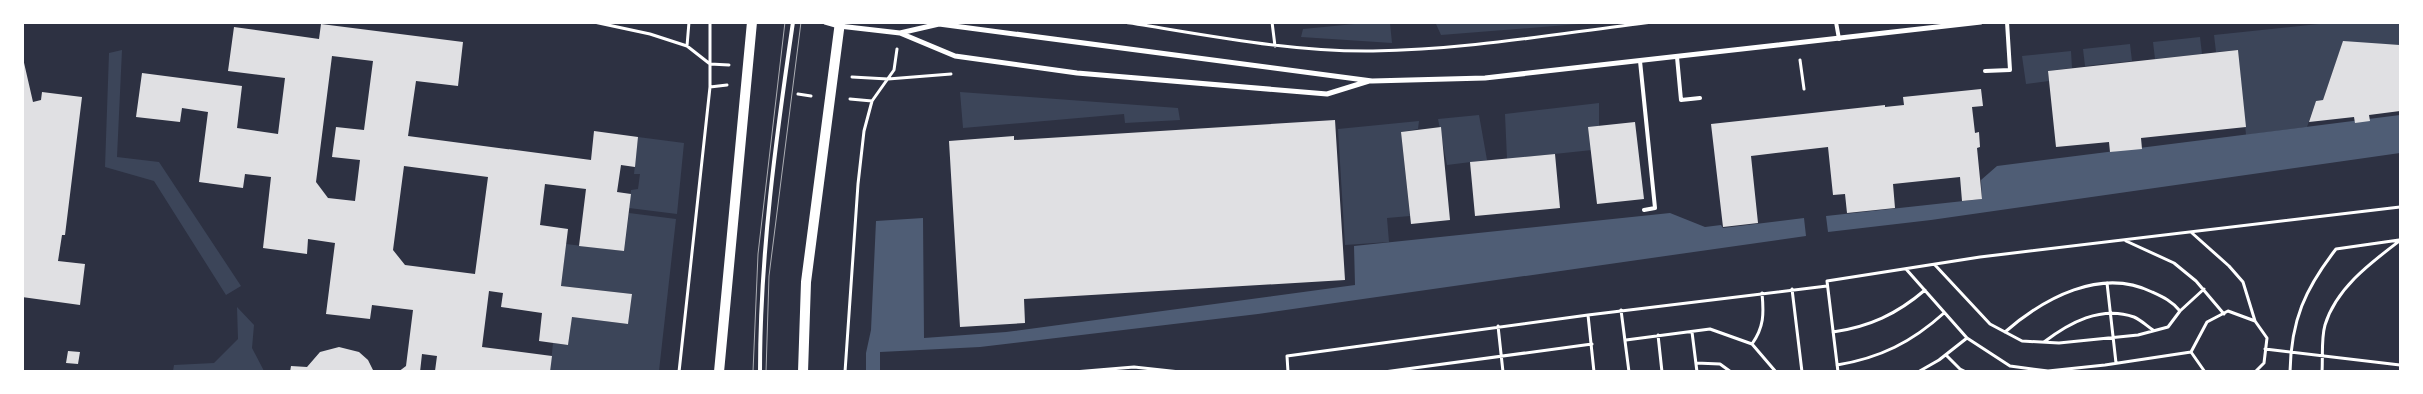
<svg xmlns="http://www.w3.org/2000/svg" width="2423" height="394" viewBox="0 0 2423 394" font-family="Montserrat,sans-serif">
  <rect width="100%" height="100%" fill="#2d3142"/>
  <path fill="#3c4559" d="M1375,22L1390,23L1392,43L1301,37L1303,29Z
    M1456,23L1579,22V24L1441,35L1436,24Z
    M2328,23H2400V45L2343,42L2323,100L2316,101L2307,127L2246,135L2238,50L2216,52L2214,35Z
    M2200,37L2202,54L2155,59L2153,42Z
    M2130,44L2132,61L2085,66L2083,49Z
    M122,50L117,157L159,162L241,286L226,295L154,181L105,167L109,53Z
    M2071,51L2072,68L2048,71L2049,81L2026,84L2022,56Z
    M960,92L1178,108L1180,120L1125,123L1124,114L963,128Z
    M1599,103V126L1590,128L1592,150L1507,159L1505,114Z
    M1479,115L1487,160L1447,165L1438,119Z
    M1419,121L1418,129L1401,132L1410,216L1387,218L1389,242L1345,245L1338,129Z
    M638,137L684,143L677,214L629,208L631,190L638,189L640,174H634Z
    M629,213L676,219L659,371L550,372L553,343L568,345L572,317L628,324L632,294L561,286L566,244L624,251Z
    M237,307L254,325L252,348L264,371H173L174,365L214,363L238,339Z"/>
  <path fill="#4f5d75" d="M2400,115V153L1931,220L1828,232L1826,216L1982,199L1981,180L1997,166Z
    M1670,213L1705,227L1721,225L1723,228L1804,218L1806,236L1258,314L980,347L880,352V371H866V353L871,330L876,221L923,218L924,338L1006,332L1355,285L1354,246Z"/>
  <path fill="#e0e0e3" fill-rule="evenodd" d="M321,24L463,42L458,86L416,81L408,136L591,160L594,131L638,137L635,167L621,165L617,192L631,194L624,251L579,246L586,189L545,184L540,225L568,229L561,286L632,294L628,324L572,317L568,345L539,341L542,313L501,307L503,293L489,291L482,347L552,356L550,372L435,371L437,356L422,354L420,372H398L406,366L413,310L372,305L370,319L326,314L335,243L308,239L307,254L263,248L271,177L245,174L243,188L199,182L208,112L182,108L180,122L136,117L142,73L242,86L237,128L278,134L285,78L228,71L234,27L319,39ZM332,56L373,61L364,130L336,127L332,157L360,160L355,201L328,198L316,182ZM404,166L488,177L475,274L405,265L393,250Z
    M2343,41L2400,45V111L2369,115L2370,121L2355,123L2354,117L2309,122L2316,101L2323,100Z
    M2238,50L2246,127L2141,138L2142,149L2110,152L2109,142L2056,147L2048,71Z
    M22,54L33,102L41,100L42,92L82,97L65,235H62L58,261L85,264L80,305L22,297Z
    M1981,89L1983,106L1972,107L1975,133L1979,132L1980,147L1977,148L1982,199L1962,201L1960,177L1893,184L1895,208L1847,213L1845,194L1833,195L1828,147L1751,156L1758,223L1723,227L1711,124L1885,105V107L1904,105L1903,97Z
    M1335,120L1345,280L1024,299L1025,323L960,327L949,141L1014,136V140Z
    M1635,122L1644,199L1597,204L1588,127Z
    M1441,127L1450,220L1411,224L1401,132Z
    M1555,154L1560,208L1475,216L1470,162Z
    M339,347L359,352L368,360L374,372H290L291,366L307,367L320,352Z
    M68,351L80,352L78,364L66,363Z"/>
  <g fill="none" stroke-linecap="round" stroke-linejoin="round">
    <path stroke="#fff" stroke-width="3" d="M594,22L650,34L687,46L710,64L729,65
      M1124,22C1207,35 1289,52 1373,51C1467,50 1560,33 1653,22
      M1272,22L1275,46
      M687,46L689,22
      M1800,60L1804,89
      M852,77L888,79L951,74
      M710,87L727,85
      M798,94L811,96
      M850,99L872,101
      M2192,233L2229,266L2243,282L2255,321
      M2126,241L2174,263L2196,281L2224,314
      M1935,265L1990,324L2022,341L2059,343L2138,335L2168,327L2180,311C2172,301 2163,297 2152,292C2101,267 2044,298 2005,332
      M1906,269L1967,338L2010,366L2048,371L2105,365L2191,352
      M2107,283L2116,363
      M1792,289L1802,372
      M1621,310L1629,372
      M2180,311L2204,289
      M1588,315L1594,372
      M1498,326L1503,372
      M1692,332L1697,372
      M1833,332C1869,327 1897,314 1925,290
      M1658,335L1662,372
      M1626,340L1710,329L1752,344L1776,372
      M2044,342C2069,323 2101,305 2134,317C2141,320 2147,326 2153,330
      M1752,344C1764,327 1764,314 1762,293
      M2265,349L2400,365
      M2191,352L2207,322L2228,311L2255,321L2267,338L2264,363L2255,372
      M2191,352L2205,372
      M1946,355L1960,369L1966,372
      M1696,363L1720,364L1731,372
      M1837,365C1880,358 1912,342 1944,313
      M679,372L710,87V22
      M845,372L858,184L864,131L872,101L894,70L897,49
      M1074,372L1134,367L1180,372
      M1288,372L1287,356L1588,315L1827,286
      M1384,372L1592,344
      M1838,372L1827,281L1980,257L2400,207
      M1918,372L1939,360L1967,338
      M2290,372C2291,320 2305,289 2336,249L2399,240
      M2322,372C2323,357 2321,339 2325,325C2336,289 2369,264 2398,242"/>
    <path stroke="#fff" stroke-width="4" d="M1836,22L1839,39
      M1677,57L1681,100L1700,98
      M1640,61L1655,208L1644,210
      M1985,71L2010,70L2007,22
      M760,372C760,254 776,138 793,22"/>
    <path stroke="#fff" stroke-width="5" d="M825,22L839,26L900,33L955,56L1077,73L1327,94L1369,81
      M900,33L939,24L1372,81L1485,78L1981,22"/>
    <path stroke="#fff" stroke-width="10" d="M719,372L752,22
      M803,372L806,282L840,22"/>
    <path stroke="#abadb3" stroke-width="1" d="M753,372L758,254L785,22
      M766,372L769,276L801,22"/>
  </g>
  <rect width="2423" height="394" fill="none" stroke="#ffffff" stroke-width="48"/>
</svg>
